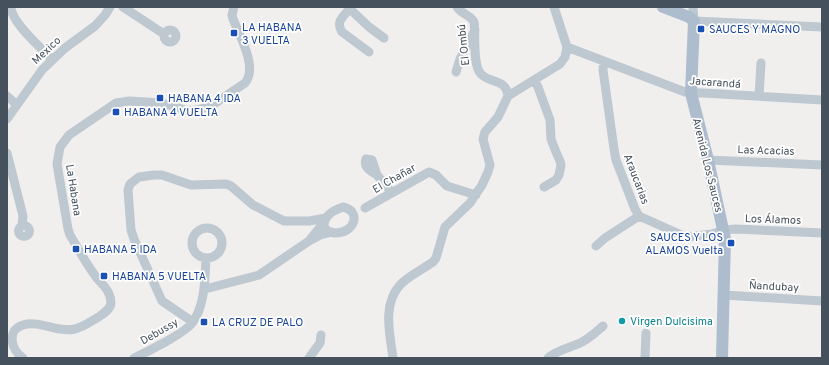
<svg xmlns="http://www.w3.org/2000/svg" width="829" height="365" viewBox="0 0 829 365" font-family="Overpass,sans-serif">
  <rect width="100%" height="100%" fill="#f1eeee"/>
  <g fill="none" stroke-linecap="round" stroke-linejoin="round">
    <path stroke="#bec8d0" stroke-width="9" d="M11,7C11,22 41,48 52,59
      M123,7L164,34
      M351,7C344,16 335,21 342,32L369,52
      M457,7C461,14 471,15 474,22C476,35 472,65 481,74C490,84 506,78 508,96
      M554,7L567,47
      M693,7L694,21L822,27
      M350,9L369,27L384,38
      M164 36a6 6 0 1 1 12 0a6 6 0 1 1-12 0Z
      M567,47L685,92L822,100
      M604,61L603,70L614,149L616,160L635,209L639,216L686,237L712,234L724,230L735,229L822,233
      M456,72L460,59L475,30
      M534,80L538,87L550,120L551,139L556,152L560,161L561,165L559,175L556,180L544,187
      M7,96L17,105
      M759,96L761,63
      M7,119L42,70L65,48L95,26L105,15L110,7
      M7,153L23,216L22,226
      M708,160L822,165
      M377,175C371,171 363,168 366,159L372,160L377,175L392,193
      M343,207C362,211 355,234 334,233C329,232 327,231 324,227C323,215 334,210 343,207Z
      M365,208L429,172L436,175L447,186L476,195
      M324,222L309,241L320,235L332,232
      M18.5 231a5.5 5.5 0 1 1 11 0a5.5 5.5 0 1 1-11 0Z
      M192 243a15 15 0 1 1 30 0a15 15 0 1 1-30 0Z
      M596,246L605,238L639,216
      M205,289L259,275L309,241
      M724,295L822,301
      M193,322L162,301L134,239L131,230L128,190L130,184L139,177L154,175H162L191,185L226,184L231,186L253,205L284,221H309L326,218
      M23,358C11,350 6,330 23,325C40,320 58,333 75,329C83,327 90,322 97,318C103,314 110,310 111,303C111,299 110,296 109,294C106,286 98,281 94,274C85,262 78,248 70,235L68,229L57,164L60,147L69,135L116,103L129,101L162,103L188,111L197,110L211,106L245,83C258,68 240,36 233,19L232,15L234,7
      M134,358C147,352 185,333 192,323C205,307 205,278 206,258
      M309,358L320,343L321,335
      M393,358C390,334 382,305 400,285C407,277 423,269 433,262L436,258L445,227L470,203L482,185L488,172L490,165L483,139L485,132L498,117L508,96L560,64L565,57L567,47
      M548,358C557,350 569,348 580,343C589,339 595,333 603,326
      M645,358L646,333"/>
    <path stroke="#adbdce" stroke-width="12" d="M663,7L689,17L694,21L691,93L708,160L725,239L722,358"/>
  </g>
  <g fill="#1a4fb4" stroke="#fff" stroke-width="1.5">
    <rect x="697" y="25" width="8" height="8" rx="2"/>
    <rect x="230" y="29" width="8" height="8" rx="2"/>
    <rect x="156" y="94" width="8" height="8" rx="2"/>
    <rect x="112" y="108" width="8" height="8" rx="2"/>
    <rect x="727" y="239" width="8" height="8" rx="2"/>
    <rect x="72" y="245" width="8" height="8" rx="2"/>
    <rect x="100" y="272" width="8" height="8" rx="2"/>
    <rect x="200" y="318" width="8" height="8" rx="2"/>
  </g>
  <circle fill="#0f9aa8" stroke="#fff" stroke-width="1.5" cx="622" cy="321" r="4"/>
  <g text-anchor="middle" stroke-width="3.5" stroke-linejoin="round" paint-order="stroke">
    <g font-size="11" fill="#164399" stroke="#fff" text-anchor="start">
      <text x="242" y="31">LA HABANA<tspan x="242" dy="13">3 VUELTA</tspan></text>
      <text x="709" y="33">SAUCES Y MAGNO</text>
      <text x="168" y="102">HABANA 4 IDA</text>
      <text x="124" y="116">HABANA 4 VUELTA</text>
      <text x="723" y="241" text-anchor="end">SAUCES Y LOS<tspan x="723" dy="13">ALAMOS Vuelta</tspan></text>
      <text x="84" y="253">HABANA 5 IDA</text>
      <text x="112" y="280">HABANA 5 VUELTA</text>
      <text x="212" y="326">LA CRUZ DE PALO</text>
    </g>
    <g font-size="11" fill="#45515c" stroke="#fff">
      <text transform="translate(463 45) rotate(-96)" y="4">El Ombú</text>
      <text transform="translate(46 50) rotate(-43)" y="4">Mexico</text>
      <text transform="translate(715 82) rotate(4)" y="4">Jacarandá</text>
      <text transform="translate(766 150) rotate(2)" y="4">Las Acacias</text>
      <text transform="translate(708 165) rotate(76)" y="4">Avenida Los Sauces</text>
      <text transform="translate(394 178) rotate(-30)" y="4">El Chañar</text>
      <text transform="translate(637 179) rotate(69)" y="4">Araucarias</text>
      <text transform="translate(74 190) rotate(81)" y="4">La Habana</text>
      <text transform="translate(773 219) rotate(2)" y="4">Los Álamos</text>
      <text transform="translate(774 286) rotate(3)" y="4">Ñandubay</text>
      <text transform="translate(159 331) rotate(-30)" y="4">Debussy</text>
    </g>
    <g font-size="11" fill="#0d838f" stroke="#fff" text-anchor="start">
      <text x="630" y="325">Virgen Dulcisima</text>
    </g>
  </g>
  <rect width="829" height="365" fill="none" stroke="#45515c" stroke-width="16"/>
</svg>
